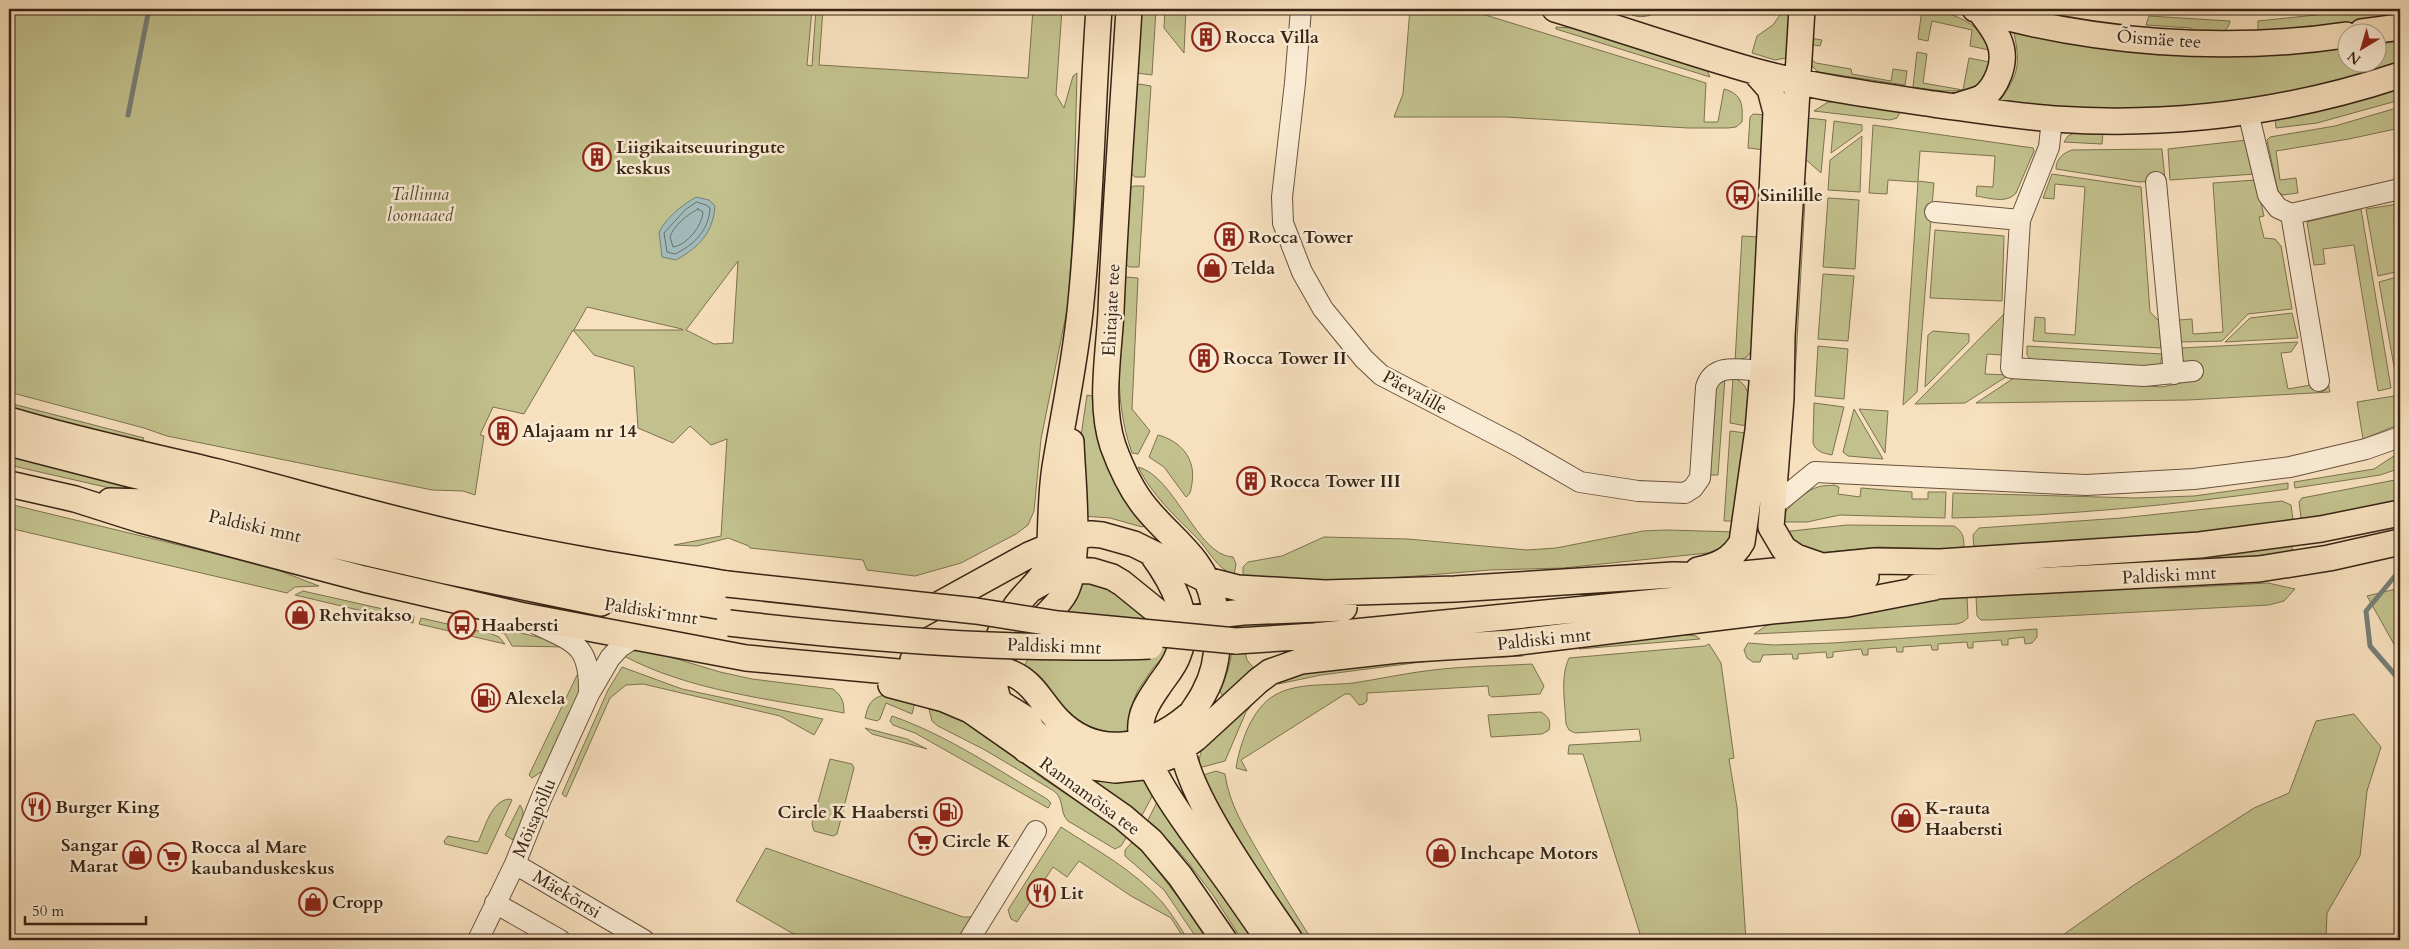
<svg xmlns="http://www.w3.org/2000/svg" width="2409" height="949" viewBox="0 0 2409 949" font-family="Cardo,serif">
  <rect width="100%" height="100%" fill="#f7e0bd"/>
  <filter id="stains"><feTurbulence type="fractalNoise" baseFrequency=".004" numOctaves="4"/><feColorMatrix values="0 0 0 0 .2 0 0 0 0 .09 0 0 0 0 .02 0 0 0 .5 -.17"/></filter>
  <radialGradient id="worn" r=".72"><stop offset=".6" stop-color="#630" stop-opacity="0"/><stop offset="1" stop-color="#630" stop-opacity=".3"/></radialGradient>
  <path fill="#c2c18d" stroke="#7d7250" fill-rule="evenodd" d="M9,9H812L807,65L812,66L816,9H823L819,65L1028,78L1033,9H1062L1056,95L1064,108L1073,76L1077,73L1073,232L1068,305L1041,439L1034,511L1028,525L1016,534L961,563L915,576L867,570L863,560L750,548L749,546L728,538L697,546L674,545L721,536L727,439L711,445L690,426L673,443L638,428L634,367L594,355L573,330L524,414L493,407L480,435L484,436L475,495L463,491L432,490L167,436L144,428L9,392ZM738,261L733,343L714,344L686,330ZM587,307L682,329L683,330H574Z
    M1140,9H1156L1152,75L1137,73Z
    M1165,9H1186L1184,53L1164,28Z
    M1410,9H1466L1706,83L1704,122H1718L1724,89C1742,94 1743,104 1742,122L1736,127L1728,128H1688L1505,117H1394L1403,94Z
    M1621,9H1665C1649,17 1637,21 1621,9Z
    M1784,9H1793L1790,52L1786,58L1775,60L1752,53L1757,36L1773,25Z
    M1922,9C1941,9 1971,19 1982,35C1985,39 1987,45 1989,50L1970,46L1972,30L1932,21L1928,41L1918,39Z
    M2374,9H2400V18L2337,28L2258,32V21Z
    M2149,16L2230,21C2227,37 2211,33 2198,34L2191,28L2146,25Z
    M1556,27L1586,29L1706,68L1710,77L1556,29Z
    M2013,27L2346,47V62H2376L2377,45L2400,40V64C2304,93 2206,112 2105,111C2070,111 2034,105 1999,102C2021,71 2020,64 2013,27Z
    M1810,38L1822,40L1820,46L1814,45L1812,48V60L1816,63L1851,69L1852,74L1891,81L1893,69L1907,71L1905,85L1818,72L1810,64Z
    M1917,52L1927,54L1923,83L1963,90L1969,58L1989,62C1987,102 1937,90 1913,87Z
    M1139,84L1151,86L1145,177H1135L1130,173L1137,86Z
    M2400,86V100L2317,123L2276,128L2275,117Z
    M1828,102H1835L1900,112L1897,118L1890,120L1814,111Z
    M2400,107V128L2349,139L2276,151L2280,180L2296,178L2298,193L2283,195L2278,192L2267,140L2270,137L2335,126Z
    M1753,114L1768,115L1765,150L1748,148L1750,117Z
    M1808,118L1826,120L1821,173L1803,157L1805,125Z
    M1834,121L1862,125V131L1831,153Z
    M1873,125L2033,148L2034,151L2016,193C2007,204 1989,198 1976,196L1977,186L1993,187L1995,156L1920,151L1918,181L1934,183L1933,194L1917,392L1903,405L1918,182L1888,180L1887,194L1869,193Z
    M2080,130L2103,131L2102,144L2064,142L2068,136Z
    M1862,136L1860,192L1828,190L1830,160Z
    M2247,140L2255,174L2170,180L2168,149Z
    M2162,149L2165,180L2139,182L2056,169C2056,159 2063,153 2072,150Z
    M2052,174L2141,187L2150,312L2159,321L2161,348L2033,341L2035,317L2045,318V333L2075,335L2085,187L2055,184L2054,199L2043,198Z
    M2256,180L2264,216L2259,217L2264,238L2275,239L2281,246L2292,309L2248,314L2222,341L2181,342L2179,320L2192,319L2193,334L2223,332L2213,183Z
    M1803,181L1806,183L1792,428L1784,427Z
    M1133,186H1144L1139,267H1129L1124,262L1129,190Z
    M1828,198L1859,200L1855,269L1823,267Z
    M2398,204L2400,215L2394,217L2400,236V271L2378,276L2366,209Z
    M2361,209L2391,388L2378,391L2354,245L2323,249L2325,264L2314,265L2307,222Z
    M1935,230L2004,236L2002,301L1930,298Z
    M1742,236L1759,237L1752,350L1747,357L1735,362Z
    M1823,274L1854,276L1848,341L1818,339Z
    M1125,277L1138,278L1132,409L1150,431L1138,454L1132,453C1112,397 1120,339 1123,281Z
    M2397,277L2400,278V389H2398L2379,282Z
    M2006,312L2003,355L1987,354L1985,374L2009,375L1965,403L1915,404Z
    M2292,313L2298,338L2225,342L2250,318Z
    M1933,331L1969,334V342L1925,387L1928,335Z
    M2298,342L2291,352L2281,353L2288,389L2328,382L2330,392L2188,400L1976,403L2017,376L2162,387L2199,379L2182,359L2181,348Z
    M1818,346L1848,349L1844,399L1815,396Z
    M2027,346L2162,354L2160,369L2031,360L2027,355Z
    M1725,377L1718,475H1708L1713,388Z
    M1733,378C1755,385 1748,408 1747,426L1730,423Z
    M1087,395L1096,397C1097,429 1101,458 1118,487C1125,501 1136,513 1145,526L1142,527L1110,518L1083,516L1080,443Z
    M2400,395V424L2363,439L2357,402Z
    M9,403L144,438L141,444L9,409Z
    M1814,403L1844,407L1832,455C1823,453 1816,452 1813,443Z
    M1854,409L1883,459L1848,456L1843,452Z
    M1859,409L1888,411L1885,453Z
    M1730,431L1746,433L1739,521H1724Z
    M1158,435C1181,441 1196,459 1192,483C1191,489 1191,494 1186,497L1164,467L1149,457Z
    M2400,452V468L2398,469L2380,475L2295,488L2294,482L2374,469Z
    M9,455L210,505L158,499L9,465Z
    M1138,467C1175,476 1197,556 1233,557L1236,564L1234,575C1216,568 1209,550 1196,537C1173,514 1153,496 1138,467Z
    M2400,479V501L2308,519L2301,518L2299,502L2302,498Z
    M2288,483V489C2177,505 2064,516 1952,518L1953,493L2136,498L2194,496Z
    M1834,485L1839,487L1838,494L1860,497L1861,488L1912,492V499H1928V492H1946L1945,518L1840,515L1807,522H1780C1783,510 1806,490 1818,487C1823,485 1829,486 1834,485Z
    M2282,501L2291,505L2293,520L2211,532L1974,549L1973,535L1979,528L2121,518Z
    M9,504L270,567L319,586L295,587L287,593L9,528Z
    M1847,525L1954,526C1964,532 1964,539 1964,550L1879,547L1818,553L1803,551L1782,532Z
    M1666,530L1737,532L1722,549L1708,553L1563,568L1490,570L1354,581L1243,577V567L1248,562L1282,556L1324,537L1408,539L1527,550L1556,548L1643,531Z
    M2291,543L2293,552L2228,559L1974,575V569Z
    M1083,579H1090L1177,623L1167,653L1153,668L1138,690L1130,709L1129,733C1104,734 1079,726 1063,707C1047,687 1049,680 1025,665L1038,636Z
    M2268,583L2295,589L2284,601L2269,605L1990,620H1981L1977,616L1976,596L2122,587L2176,588Z
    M2400,588V655L2367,596Z
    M303,591L414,616L413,623L295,595Z
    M1967,596L1968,618L1963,622L1957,624L1754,634L1775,620L1936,598Z
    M421,618L492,634L499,637L505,644L419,624Z
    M1237,623L1247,660L1257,672L1223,697L1220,691C1230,669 1234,648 1234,624Z
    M495,627L546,639L566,647L512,646L505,634L496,631Z
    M2037,629V637L2032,643L2025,644L2024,637L2008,639V645H2002L2001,640L1973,642V648H1968L1967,642L1938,644V650H1932L1931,645L1903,647V652H1897L1896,647L1868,649V655H1863L1861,649L1833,652V657L1827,658L1826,652L1798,654V659H1793L1792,654L1763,655L1760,662H1753L1747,658L1744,650L1748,643L1774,645L1833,643Z
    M1681,634L1696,636L1700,639L1579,649L1583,646Z
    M1709,644L1721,663L1734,758L1729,759L1737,807L1746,940H1642L1583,754H1568L1569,745L1641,741L1639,729L1575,733L1569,730L1566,724C1565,702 1560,678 1569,658L1705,646Z
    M637,650H647L720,672L752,679L833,689C842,696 844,702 844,713C770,699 689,691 622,655Z
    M1519,653L1523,656L1437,660L1321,675L1278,684L1275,681L1305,668Z
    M1532,664L1544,686L1540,694L1492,697L1489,695L1488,686L1367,693V701L1364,704L1359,705L1350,694H1345L1241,760L1247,771L1236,768C1240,743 1252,708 1275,695C1298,682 1328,686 1353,683C1380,679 1406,673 1433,670C1466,666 1499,666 1532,664Z
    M622,667L682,689L823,719L814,735L780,716L643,684L626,685L610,698L566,797L562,794L608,690Z
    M580,669L581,683L578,698L544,770L532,778L529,775Z
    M884,695L915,702L912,714L886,703L880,719L877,721L865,718C868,705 871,698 884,695Z
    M1256,700L1246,712L1225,761L1199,768C1196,737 1234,718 1256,700Z
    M929,709L952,714L986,736L1042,778L1128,835L1121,846L1115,849L1068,821C1059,812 1065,800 1054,791L985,750L938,726L932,721Z
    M1541,712C1549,717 1551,721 1549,730L1542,734L1491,737L1488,715Z
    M2354,714L2381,747L2367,791L2360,856L2327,913L2326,940H2012L2060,937L2134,885L2254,808L2289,793L2316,721Z
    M892,716C947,735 998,770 1047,799L1051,803L1048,808L915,733L893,725L890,721Z
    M865,728L907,739L927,749L872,734Z
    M830,759L852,764L854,768L837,834L833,836L814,831L812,824Z
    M1216,771L1225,774C1229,804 1245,829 1260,855C1277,884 1294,912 1312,940H1303L1230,832L1200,776Z
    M1145,773L1155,791L1141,817L1092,779Z
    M509,799L512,800L487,854L445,844L444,841L448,836L478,842C485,828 491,801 509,799Z
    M1158,800L1258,940H1242L1213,895L1187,861L1171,843L1147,822Z
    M520,805C528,816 518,829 513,840L505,835Z
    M1061,827C1096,850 1134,870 1162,902C1172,914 1180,927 1188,940H1185L1171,918L1131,896L1079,861L1067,877L1053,867L1017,922L1011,919L1008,910Z
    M1134,840L1185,906L1209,940H1198L1164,890L1125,856V850Z
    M766,848L963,917H972L957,940H804L736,901Z"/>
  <path fill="#a1bbbb" stroke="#777f78" d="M696,197L709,200L715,206C713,233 699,247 676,260L662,257L659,232C668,216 681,206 696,197Z"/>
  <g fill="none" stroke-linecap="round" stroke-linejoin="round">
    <path stroke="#6c7068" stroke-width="1" d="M697,202L706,205L710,208C709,230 694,245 675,254L667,252L664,233L685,210Z
      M698,209L703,212C702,226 687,245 673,247L670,237C674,225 687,215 698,209Z"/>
    <path stroke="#777f78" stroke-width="5" d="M128,115L149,9
      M2396,676L2370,646L2366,611L2400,570"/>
    <defs>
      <path id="minor" d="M1301,9L1295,83L1282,197L1283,223L1302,272L1323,309L1364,359L1381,375L1514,444L1580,482L1638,491L1685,493L1693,488L1700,478L1706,387C1714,362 1741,370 1763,371
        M2248,112L2268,195L2278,208L2291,214L2400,189
        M2052,119L2049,147L2020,220L2011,368L2144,376L2193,371
        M2156,182L2174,374
        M1935,212L2020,220
        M2291,214L2319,381
        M1774,499H1782L1815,472L2086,485L2194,479L2290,467L2366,449L2400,437
        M536,624C577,643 590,646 589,694
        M515,864L644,940
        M495,903L560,940
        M478,940L515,864L541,799L589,694L610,658L620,647L637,636
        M969,940L1036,831"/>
      <path id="major" d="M1129,9C1123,109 1115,210 1111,311C1109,354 1099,404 1113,446C1121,468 1131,490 1146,508C1171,539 1205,559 1213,600C1220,632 1220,664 1204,693C1197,707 1186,717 1183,733C1173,779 1263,899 1290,940
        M1555,9C1621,29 1687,52 1754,71C1812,87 1874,95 1933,104C1973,109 2014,116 2054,119C2171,127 2289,112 2400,75
        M1802,9L1782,336L1781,398L1771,527L1784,549L1796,557L1819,565
        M1975,9C2092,43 2225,53 2346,35
        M2362,32L2400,27
        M1957,106C1965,103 1976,101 1983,97C1990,92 1996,82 1999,74C2009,48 1995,30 1979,10
        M9,420C78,441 148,455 218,472C303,494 388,519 474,538C558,557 642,570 727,584
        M9,443L129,474L579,582L741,610L861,623L897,621L920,615L1029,555L1074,536L1091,534L1102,535L1134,544L1207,580L1238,588L1325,593L1455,589L1673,575L1723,576L1875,561L1940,562L2200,545L2321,529L2400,513
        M9,484L75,499L141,520L364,579L519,615L746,658L931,675L971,685L1026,719L1033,731L1049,745L1069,758L1093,767L1115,770L1143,767L1173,755L1196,738L1258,681L1270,672L1301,661L1398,650L1510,643L1771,611L1847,604L1935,587
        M110,501L146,502L446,571L601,603
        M1152,554C1173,583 1193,618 1178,655C1174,667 1165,676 1158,687C1149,700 1139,715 1141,732C1143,771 1196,836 1219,869C1236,892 1252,916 1269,940
        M1698,570C1717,566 1732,560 1742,542L1758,430L1763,371L1776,112L1770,89L1754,71
        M1917,587L2259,569L2329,558L2400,542
        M1033,588L1054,576L1073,570L1092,571L1112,577L1122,583L1159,613L1182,619L1243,612L1344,608
        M1027,636C1038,621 1053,611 1063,596C1083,568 1072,478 1071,442
        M1236,641L1314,636L1815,586L1866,577
        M913,660C947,661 986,659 1017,676C1035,686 1044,706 1058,720C1097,760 1150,748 1188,716
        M891,685L944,699L970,710L1123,817L1151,841L1180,876L1224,940
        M1026,750C990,704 979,655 1016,606C1027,590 1045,579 1050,559C1051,554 1049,549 1050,544C1051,518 1051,492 1055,467C1064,412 1076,358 1081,302C1091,205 1092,106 1099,9"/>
    </defs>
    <use href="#minor" stroke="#68533e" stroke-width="22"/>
    <use href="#major" stroke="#382414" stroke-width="28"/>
    <use href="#minor" stroke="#faebd4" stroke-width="20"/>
    <use href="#major" stroke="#f7e0bd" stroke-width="25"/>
    <defs>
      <path id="major-bridge" d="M727,584L976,611L1058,624L1236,641
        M729,623C824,634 920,643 1017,646C1061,647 1105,648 1150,646"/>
    </defs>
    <use href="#major-bridge" stroke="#382414" stroke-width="28" stroke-linecap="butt"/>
    <use href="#major-bridge" stroke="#f7e0bd" stroke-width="25"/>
  </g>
  <defs>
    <symbol id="building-ring" viewBox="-11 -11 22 22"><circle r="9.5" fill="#faebd4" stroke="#8f2418" stroke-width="1.5"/><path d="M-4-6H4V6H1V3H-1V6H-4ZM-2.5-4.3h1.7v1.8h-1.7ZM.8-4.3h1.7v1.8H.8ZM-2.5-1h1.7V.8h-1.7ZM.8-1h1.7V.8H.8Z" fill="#8f2418"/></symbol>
    <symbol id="bus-ring" viewBox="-11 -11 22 22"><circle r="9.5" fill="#faebd4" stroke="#8f2418" stroke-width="1.5"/><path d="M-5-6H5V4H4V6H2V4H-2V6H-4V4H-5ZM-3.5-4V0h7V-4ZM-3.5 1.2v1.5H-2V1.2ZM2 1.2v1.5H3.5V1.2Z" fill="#8f2418"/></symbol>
    <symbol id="shop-ring" viewBox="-11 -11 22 22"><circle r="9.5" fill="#faebd4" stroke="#8f2418" stroke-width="1.5"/><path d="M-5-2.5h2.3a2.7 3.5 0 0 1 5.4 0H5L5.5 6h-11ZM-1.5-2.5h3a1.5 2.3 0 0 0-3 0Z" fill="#8f2418"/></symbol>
    <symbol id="fuel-ring" viewBox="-11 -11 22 22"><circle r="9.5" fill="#faebd4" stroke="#8f2418" stroke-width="1.5"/><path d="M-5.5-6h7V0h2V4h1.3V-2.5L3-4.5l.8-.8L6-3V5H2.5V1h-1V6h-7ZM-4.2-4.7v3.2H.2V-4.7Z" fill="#8f2418"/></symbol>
    <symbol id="restaurant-ring" viewBox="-11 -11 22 22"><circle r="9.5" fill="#faebd4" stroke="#8f2418" stroke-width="1.5"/><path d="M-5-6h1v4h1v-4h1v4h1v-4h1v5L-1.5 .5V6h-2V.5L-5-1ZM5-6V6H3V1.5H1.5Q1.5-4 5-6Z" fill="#8f2418"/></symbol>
    <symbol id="supermarket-ring" viewBox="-11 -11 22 22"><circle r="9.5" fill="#faebd4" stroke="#8f2418" stroke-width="1.5"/><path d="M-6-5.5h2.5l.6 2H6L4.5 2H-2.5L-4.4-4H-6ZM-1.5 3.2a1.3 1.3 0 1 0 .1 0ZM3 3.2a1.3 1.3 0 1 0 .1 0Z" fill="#8f2418"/></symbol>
  </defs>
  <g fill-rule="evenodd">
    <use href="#building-ring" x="1190" y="21" width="32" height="32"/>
    <use href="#building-ring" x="581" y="141" width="32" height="32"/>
    <use href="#bus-ring" x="1725" y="179" width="32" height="32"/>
    <use href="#building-ring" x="1213" y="221" width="32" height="32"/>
    <use href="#shop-ring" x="1196" y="252" width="32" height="32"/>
    <use href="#building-ring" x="1188" y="342" width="32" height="32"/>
    <use href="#building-ring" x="487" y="415" width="32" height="32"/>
    <use href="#building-ring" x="1235" y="465" width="32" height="32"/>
    <use href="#shop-ring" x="284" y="599" width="32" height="32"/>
    <use href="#bus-ring" x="446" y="609" width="32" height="32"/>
    <use href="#fuel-ring" x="470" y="682" width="32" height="32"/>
    <use href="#restaurant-ring" x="20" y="791" width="32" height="32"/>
    <use href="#fuel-ring" x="932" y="796" width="32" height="32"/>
    <use href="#shop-ring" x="1890" y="802" width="32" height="32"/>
    <use href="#supermarket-ring" x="907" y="825" width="32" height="32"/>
    <use href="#shop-ring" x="1425" y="837" width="32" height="32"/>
    <use href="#shop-ring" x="121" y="839" width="32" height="32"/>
    <use href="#supermarket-ring" x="156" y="841" width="32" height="32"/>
    <use href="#restaurant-ring" x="1025" y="877" width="32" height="32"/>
    <use href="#shop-ring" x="297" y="886" width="32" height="32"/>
  </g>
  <g text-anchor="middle" stroke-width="5" stroke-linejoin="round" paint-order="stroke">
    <g font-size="18" font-weight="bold" fill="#382414" stroke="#faebd4" text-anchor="start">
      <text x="1225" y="43">Rocca Villa</text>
      <text x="616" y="153">Liigikaitseuuringute<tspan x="616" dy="21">keskus</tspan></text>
      <text x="1760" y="201">Sinilille</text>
      <text x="1248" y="243">Rocca Tower</text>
      <text x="1231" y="274">Telda</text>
      <text x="1223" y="364">Rocca Tower II</text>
      <text x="522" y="437">Alajaam nr 14</text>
      <text x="1270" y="487">Rocca Tower III</text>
      <text x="319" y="621">Rehvitakso</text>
      <text x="481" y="631">Haabersti</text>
      <text x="505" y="704">Alexela</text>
      <text x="55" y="813">Burger King</text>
      <text x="1925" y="814">K-rauta<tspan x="1925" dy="21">Haabersti</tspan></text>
      <text x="929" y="818" text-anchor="end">Circle K Haabersti</text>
      <text x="942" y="847">Circle K</text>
      <text x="118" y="851" text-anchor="end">Sangar<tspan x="118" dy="21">Marat</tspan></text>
      <text x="191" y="853">Rocca al Mare<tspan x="191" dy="21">kaubanduskeskus</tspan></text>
      <text x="1460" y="859">Inchcape Motors</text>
      <text x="1060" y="899">Lit</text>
      <text x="332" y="908">Cropp</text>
    </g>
    <g font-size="18" fill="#382414" stroke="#faebd4">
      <text transform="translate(2159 39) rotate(4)" y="6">Õismäe tee</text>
      <text transform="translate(1111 310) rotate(-87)" y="6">Ehitajate tee</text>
      <text transform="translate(1415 392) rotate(29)" y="6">Päevalille</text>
      <text transform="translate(255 526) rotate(13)" y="6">Paldiski mnt</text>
      <text transform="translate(2169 575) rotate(-3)" y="6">Paldiski mnt</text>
      <text transform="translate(651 611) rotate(9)" y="6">Paldiski mnt</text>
      <text transform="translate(1544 639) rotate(-6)" y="6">Paldiski mnt</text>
      <text transform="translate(1054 646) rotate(2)" y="6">Paldiski mnt</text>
      <text transform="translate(1090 796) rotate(36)" y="6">Rannamõisa tee</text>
      <text transform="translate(534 818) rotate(-67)" y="6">Mõisapõllu</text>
      <text transform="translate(567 894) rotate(31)" y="6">Mäekõrtsi</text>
    </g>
    <g font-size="18" font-style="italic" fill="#5a4b32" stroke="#faebd4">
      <text x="420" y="200">Tallinna<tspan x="420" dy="21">loomaaed</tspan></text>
    </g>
  </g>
  <rect width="2409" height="949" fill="none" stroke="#f7e0bd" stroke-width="30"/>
  <rect x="10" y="10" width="2389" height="929" fill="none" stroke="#382414" stroke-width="2.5"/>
  <rect x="15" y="15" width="2379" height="919" fill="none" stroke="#382414"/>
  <g transform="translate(2362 48) rotate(218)"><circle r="24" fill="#faebd4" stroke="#ac9b87"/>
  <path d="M0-4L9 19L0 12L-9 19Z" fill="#8f2418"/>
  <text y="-8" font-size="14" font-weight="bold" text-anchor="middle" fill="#382414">N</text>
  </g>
  <path d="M25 916v8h121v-8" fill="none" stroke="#382414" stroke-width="2.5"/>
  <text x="32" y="916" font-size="15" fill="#382414" stroke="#faebd4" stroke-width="4" paint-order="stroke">50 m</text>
  <rect width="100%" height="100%" filter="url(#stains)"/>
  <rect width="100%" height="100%" fill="url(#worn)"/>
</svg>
